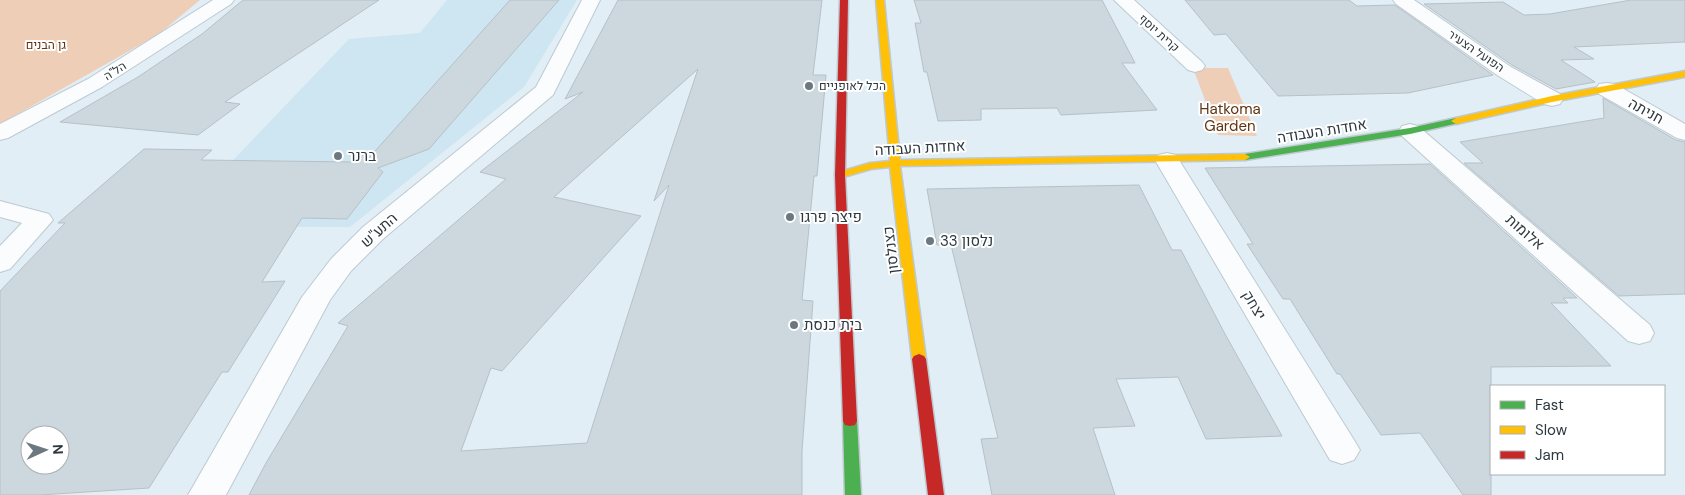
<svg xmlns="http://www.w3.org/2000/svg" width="1685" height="495" viewBox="0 0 1685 495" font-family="'DM Sans',Heebo,sans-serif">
  <rect width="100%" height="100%" fill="#e1eef6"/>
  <path fill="#cee5f2" d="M447,0H577L524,87L350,227L170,226L349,39L420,33Z"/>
  <path fill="#efceb8" d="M0,0H200L159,34L0,124Z
    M1193,68H1228L1257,136L1218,135Z"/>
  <path fill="#ccd7de" stroke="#b6c0c7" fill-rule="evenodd" d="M243,0H379L225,102L240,104L198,135L60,122L138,77L202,34Z
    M510,0H559L429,149L378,168L383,172L347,219L302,218L262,282L285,281L228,372H222L149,488L40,495H0V291L65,223H58L144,149L212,150L201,160L353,162L361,154L368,159ZM30,435H60V465H30Z
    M618,0H822L813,75H826L817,176H814L802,300L813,301L802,451V495H249L266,463L348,326L338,323L506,179L480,172L583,92L565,99ZM698,69L654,201L669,185L587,443L461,451L491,368L502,371L641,216L554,197Z
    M914,0H1102L1135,63H1122L1157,110L1061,115L1057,108L981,109V120L938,121L927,72H924L915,23H921Z
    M1185,0H1349L1357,6L1395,5L1493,75L1408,93L1278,96L1226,34L1214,35Z
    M1631,0H1685V42L1574,47L1594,59L1561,60L1595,82L1556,89L1512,65L1424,4L1503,2L1524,15L1550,14Z
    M1603,98L1676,140L1685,142V294L1619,296L1464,163H1483L1460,142L1604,118Z
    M1430,164L1577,298H1563L1568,303H1551L1611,366L1491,367V495H1463L1420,433L1381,435L1340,374H1337L1290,299H1283L1247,244H1253L1205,168Z
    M1139,185L1172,250H1181L1225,334L1282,436L1206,439L1178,377L1116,379L1135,426L1093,428L1115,495H992L981,439L998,438L951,245H937L927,189Z"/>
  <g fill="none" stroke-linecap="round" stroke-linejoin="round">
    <defs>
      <path id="street" d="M213,0H234L231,4L102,87L8,138L0,140V124L88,79Z
        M582,0H600L553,95L383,239L351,271L330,300L226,495H188L302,297L331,259L363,227L536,87Z
        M1114,0H1134L1202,62L1205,66L1202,70L1195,72L1188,70Z
        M1393,0H1414L1511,67L1560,94L1563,99L1560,104L1552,106L1544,104L1497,75L1396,4Z
        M1607,83L1615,84L1685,124V140L1677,138L1599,94L1596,89L1599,84Z
        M1410,124L1418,126L1650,325L1654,333L1650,341L1639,344L1628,341L1402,136L1399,131L1402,126Z
        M1167,153L1176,155L1179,160L1354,440L1360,450L1354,460L1342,464L1330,460L1155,160L1158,155Z
        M0,201L49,214L53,220L10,269L0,272V246L22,223L0,217Z"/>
      <path id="fast" d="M1456,118L1459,119V123L1410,134L1245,160L1240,157L1245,154L1410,128Z
        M850,416L855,417L857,421L861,495H845L843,421L845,417Z"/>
      <path id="slow" d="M876,0H884L900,160L1245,154L1250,157L1245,160L900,166L926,359L924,362H914L912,359L890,167L871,169L840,178L835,175L836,173L870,163L890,161Z
        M1685,71V77L1552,102L1456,124L1451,121L1456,118L1552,96Z"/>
      <path id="jam" d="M840,0H848L845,175L857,421L855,425L850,426L845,425L843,421L835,175Z
        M919,354L924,356L926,359L944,495H928L912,359L914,356Z"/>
    </defs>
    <use href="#street" stroke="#bec9d0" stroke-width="2"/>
    <use href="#fast" stroke="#bec9d0" stroke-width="3"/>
    <use href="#slow" stroke="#bec9d0" stroke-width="3"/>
    <use href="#jam" stroke="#bec9d0" stroke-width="3"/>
    <use href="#street" fill="#fafcfe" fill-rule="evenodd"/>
    <use href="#fast" fill="#4caf50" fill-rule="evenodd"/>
    <use href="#slow" fill="#ffc107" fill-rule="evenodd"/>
    <use href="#jam" fill="#c62828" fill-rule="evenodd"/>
  </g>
  <g fill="#6c787f" stroke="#fff" stroke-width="2">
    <circle cx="809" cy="86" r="5"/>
    <circle cx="338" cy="156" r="5"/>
    <circle cx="790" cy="217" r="5"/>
    <circle cx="930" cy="241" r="5"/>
    <circle cx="794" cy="325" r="5"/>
  </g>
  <g text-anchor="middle" stroke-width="4" stroke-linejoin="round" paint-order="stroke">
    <g font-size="12" fill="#2d393f" stroke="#fff">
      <text transform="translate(1159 33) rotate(42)" y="4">קרית יוסף</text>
      <text transform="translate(1476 51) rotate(34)" y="4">הפועל הצעיר</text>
      <text transform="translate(115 71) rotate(-32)" y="4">הל"ה</text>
    </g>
    <g font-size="12" fill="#613310" stroke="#fff">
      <text x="46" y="49">גן הבנים</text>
    </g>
    <g font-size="12" fill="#2d393f" stroke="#fff" text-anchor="start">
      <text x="819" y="90">הכל לאופניים</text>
    </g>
    <g font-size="15" fill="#613310" stroke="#fff">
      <text x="1230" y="114">Hatkoma<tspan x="1230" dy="17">Garden</tspan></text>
    </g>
    <g font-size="15" fill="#2d393f" stroke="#fff">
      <text transform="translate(1646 111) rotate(29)" y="5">חניתה</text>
      <text transform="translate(1322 131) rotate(-9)" y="5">אחדות העבודה</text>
      <text transform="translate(920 148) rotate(-3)" y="5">אחדות העבודה</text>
      <text transform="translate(379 230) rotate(-42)" y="5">התע"ש</text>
      <text transform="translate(1525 232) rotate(41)" y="5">אלומות</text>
      <text transform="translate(891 250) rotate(-97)" y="5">כצנלסון</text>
      <text transform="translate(1254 305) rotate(59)" y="5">יצחק</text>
    </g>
    <g font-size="15" fill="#2d393f" stroke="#fff" text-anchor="start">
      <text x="348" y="161">ברנר</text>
      <text x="800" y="222">פיצה פרגו</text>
      <text x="940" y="246">נלסון 33</text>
      <text x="804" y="330">בית כנסת</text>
    </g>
  </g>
  <rect x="1490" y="385" width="175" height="90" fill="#ffffff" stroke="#abb0b2"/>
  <rect x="1500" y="401" width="25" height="8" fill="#4caf50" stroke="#abb0b2"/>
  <text x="1535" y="410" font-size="15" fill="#2d393f">Fast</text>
  <rect x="1500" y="426" width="25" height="8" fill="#ffc107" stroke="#abb0b2"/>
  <text x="1535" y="435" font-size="15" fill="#2d393f">Slow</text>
  <rect x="1500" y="451" width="25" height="8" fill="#c62828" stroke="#abb0b2"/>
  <text x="1535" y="460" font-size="15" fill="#2d393f">Jam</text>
  <g transform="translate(45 450) rotate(87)"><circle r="24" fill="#ffffff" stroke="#abb0b2"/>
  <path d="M0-4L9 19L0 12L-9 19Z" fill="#6c787f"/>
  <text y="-8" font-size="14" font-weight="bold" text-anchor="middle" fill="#2d393f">N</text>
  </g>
</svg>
